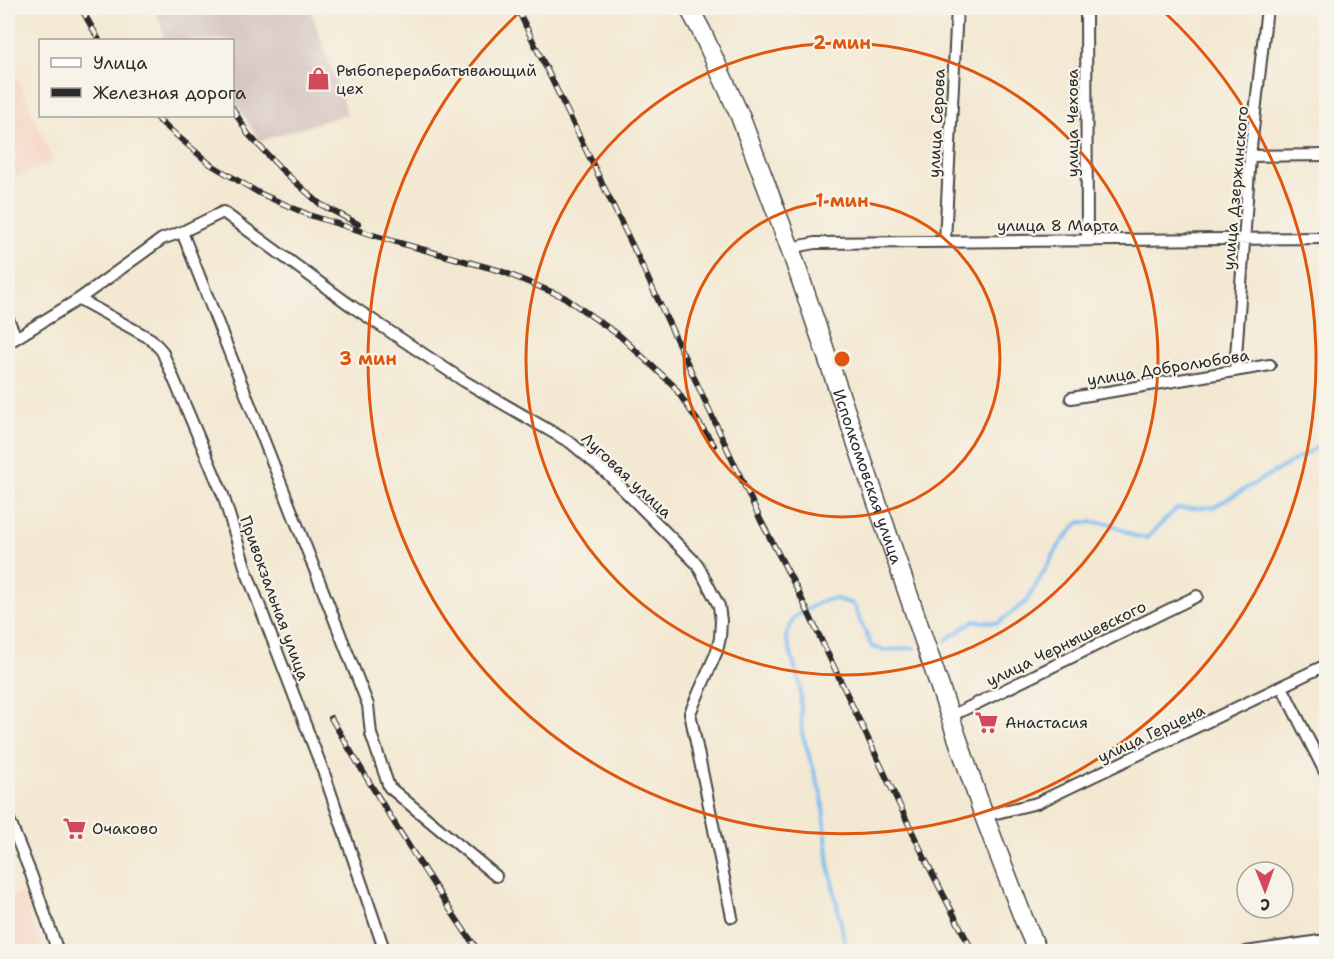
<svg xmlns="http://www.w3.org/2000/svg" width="1334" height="959" viewBox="0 0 1334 959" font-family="'Shantell Sans',sans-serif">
  <rect width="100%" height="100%" fill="#f7f3e8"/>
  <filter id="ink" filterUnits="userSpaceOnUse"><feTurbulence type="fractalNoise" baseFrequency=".0167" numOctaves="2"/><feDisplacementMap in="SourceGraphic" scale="12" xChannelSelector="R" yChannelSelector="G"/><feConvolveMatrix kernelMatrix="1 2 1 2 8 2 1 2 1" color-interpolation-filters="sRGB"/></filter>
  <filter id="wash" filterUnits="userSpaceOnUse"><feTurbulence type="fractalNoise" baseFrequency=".008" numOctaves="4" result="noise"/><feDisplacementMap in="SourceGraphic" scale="24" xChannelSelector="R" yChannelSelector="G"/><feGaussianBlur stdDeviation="1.35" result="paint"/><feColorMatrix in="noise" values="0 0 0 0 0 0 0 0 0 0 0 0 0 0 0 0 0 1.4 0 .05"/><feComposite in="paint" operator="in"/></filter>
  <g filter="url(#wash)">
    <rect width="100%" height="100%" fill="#f3e8d2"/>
    <path fill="#f5d3c2" d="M8,55L53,161L8,181Z
      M22,892L44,951H8V897Z"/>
    <path fill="#d1c0bd" d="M156,8H310L347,114L260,141L233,98L232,40H165Z"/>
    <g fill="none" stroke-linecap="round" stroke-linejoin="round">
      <path stroke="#7dbef2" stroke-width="4" d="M946,640L974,621L998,623L1026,602L1060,544L1079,522L1109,523L1134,536L1147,538L1176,509L1214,507L1326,442
        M847,952L829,866L822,797L802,733L800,685L786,637L794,617L824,600L836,599L853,604L872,647L885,650L914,648"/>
    </g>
  </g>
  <g filter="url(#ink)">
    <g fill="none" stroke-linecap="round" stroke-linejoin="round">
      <defs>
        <path id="street" d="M1086,8L1087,239
          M1250,156L1326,155
          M182,232L368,705L371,734L389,787L496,876
          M945,241L957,8
          M790,248L815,243L1326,238
          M79,299L151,339L162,351L223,495L247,573L325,776L385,952
          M8,319L16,337
          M8,343L79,299L162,239L182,232L223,212L350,305L464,381L571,443L610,476L697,564L719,606L721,621L720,638L717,651L690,713L732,917
          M1235,371L1250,156L1267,8
          M1071,398L1270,365
          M1282,687L1326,774
          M949,717L1197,596
          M984,816L1037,803L1326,665
          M8,817L31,874L58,952
          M1246,952L1326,940"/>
        <g id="primary">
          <path id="s1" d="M689,8L701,30L740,116L790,248L984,816L1024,920L1038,952"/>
        </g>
      </defs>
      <use href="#street" stroke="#494744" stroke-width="14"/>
      <use href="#primary" stroke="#494744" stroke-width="21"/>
      <use href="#street" stroke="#fff" stroke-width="10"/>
      <use href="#primary" stroke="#fff" stroke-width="18"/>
      <defs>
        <path id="rail" d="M81,8L99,40
          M517,8L637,255L761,521L798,591L927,863L973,952
          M232,107L248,134L282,170L320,204L358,224
          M154,116L210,164L259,193L309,215L396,242L501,271L564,297L620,336L673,385L714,445
          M331,718C378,798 426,876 479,952"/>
      </defs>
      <use href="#rail" stroke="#2b2b2b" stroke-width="6"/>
      <use href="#rail" stroke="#f7f3e8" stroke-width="4" stroke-dasharray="11" stroke-linecap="butt"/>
    </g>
  </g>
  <g fill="none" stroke="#df570e" stroke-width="3">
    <circle cx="842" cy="359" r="158"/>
    <circle cx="842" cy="359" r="316"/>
    <path d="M1162 10A474 474 0 1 1 522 10"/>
  </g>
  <defs>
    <symbol id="shop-bare" viewBox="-9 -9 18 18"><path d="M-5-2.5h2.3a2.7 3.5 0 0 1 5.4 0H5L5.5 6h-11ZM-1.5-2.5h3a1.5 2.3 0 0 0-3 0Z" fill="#d1495b" stroke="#f7f3e8" stroke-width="2.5" paint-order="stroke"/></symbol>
    <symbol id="supermarket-bare" viewBox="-9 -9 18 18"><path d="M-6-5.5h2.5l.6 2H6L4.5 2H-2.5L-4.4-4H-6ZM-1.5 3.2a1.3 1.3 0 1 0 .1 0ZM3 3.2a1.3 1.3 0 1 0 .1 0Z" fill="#d1495b" stroke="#f7f3e8" stroke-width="2.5" paint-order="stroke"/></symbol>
  </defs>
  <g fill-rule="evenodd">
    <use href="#shop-bare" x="302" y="62" width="33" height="33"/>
    <use href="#supermarket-bare" x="970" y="706" width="33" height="33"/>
    <use href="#supermarket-bare" x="58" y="812" width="33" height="33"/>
  </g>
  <g text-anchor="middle" stroke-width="4.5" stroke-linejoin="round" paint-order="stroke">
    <g font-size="16" fill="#2b2b2b" stroke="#f7f3e8" text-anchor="start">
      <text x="336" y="76">Рыбоперерабатывающий<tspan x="336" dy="18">цех</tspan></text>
      <text x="1005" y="728">Анастасия</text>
      <text x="92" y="834">Очаково</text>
    </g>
    <g font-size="16" fill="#2b2b2b" stroke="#f7f3e8">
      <text transform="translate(936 123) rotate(-87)" y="6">улица Серова</text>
      <text transform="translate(1072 123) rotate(-90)" y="6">улица Чехова</text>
      <text transform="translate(1235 188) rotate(-85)" y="6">улица Дзержинского</text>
      <text x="1058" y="231">улица 8 Марта</text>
      <text transform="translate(1168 367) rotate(-9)" y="6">улица Добролюбова</text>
      <text transform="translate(627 475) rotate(43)" y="6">Луговая улица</text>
      <text dy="6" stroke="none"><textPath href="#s1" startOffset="502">Исполкомовская улица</textPath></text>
      <text transform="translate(275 598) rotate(70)" y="6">Привокзальная улица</text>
      <text transform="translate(1066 643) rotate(-26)" y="6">улица Чернышевского</text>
      <text transform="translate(1151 733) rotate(-25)" y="6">улица Герцена</text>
    </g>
  </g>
  <circle cx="842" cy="359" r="9" fill="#df570e" stroke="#f7f3e8" stroke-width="3"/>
  <g font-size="18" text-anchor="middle" font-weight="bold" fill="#df570e" stroke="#f7f3e8" stroke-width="4.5" stroke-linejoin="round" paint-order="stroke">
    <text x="842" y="49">2 мин</text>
    <text x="842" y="207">1 мин</text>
    <text x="368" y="365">3 мин</text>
  </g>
  <rect width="1334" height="959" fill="none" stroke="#f7f3e8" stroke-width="30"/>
  <rect x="39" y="39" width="195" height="78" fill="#f7f3e8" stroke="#a5a39c" stroke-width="1.5"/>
  <rect x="51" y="58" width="30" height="9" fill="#ffffff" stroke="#a5a39c" stroke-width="1.5"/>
  <text x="93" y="69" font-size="18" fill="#2b2b2b">Улица</text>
  <rect x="51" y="88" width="30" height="9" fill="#2b2b2b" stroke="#a5a39c" stroke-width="1.5"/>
  <text x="93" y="99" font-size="18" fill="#2b2b2b">Железная дорога</text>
  <g transform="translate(1265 890) rotate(179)"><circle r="28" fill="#f7f3e8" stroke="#a5a39c" stroke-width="1.5"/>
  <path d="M0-4.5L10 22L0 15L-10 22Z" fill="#d1495b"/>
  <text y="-9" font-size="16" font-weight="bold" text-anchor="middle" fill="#2b2b2b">С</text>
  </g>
</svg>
